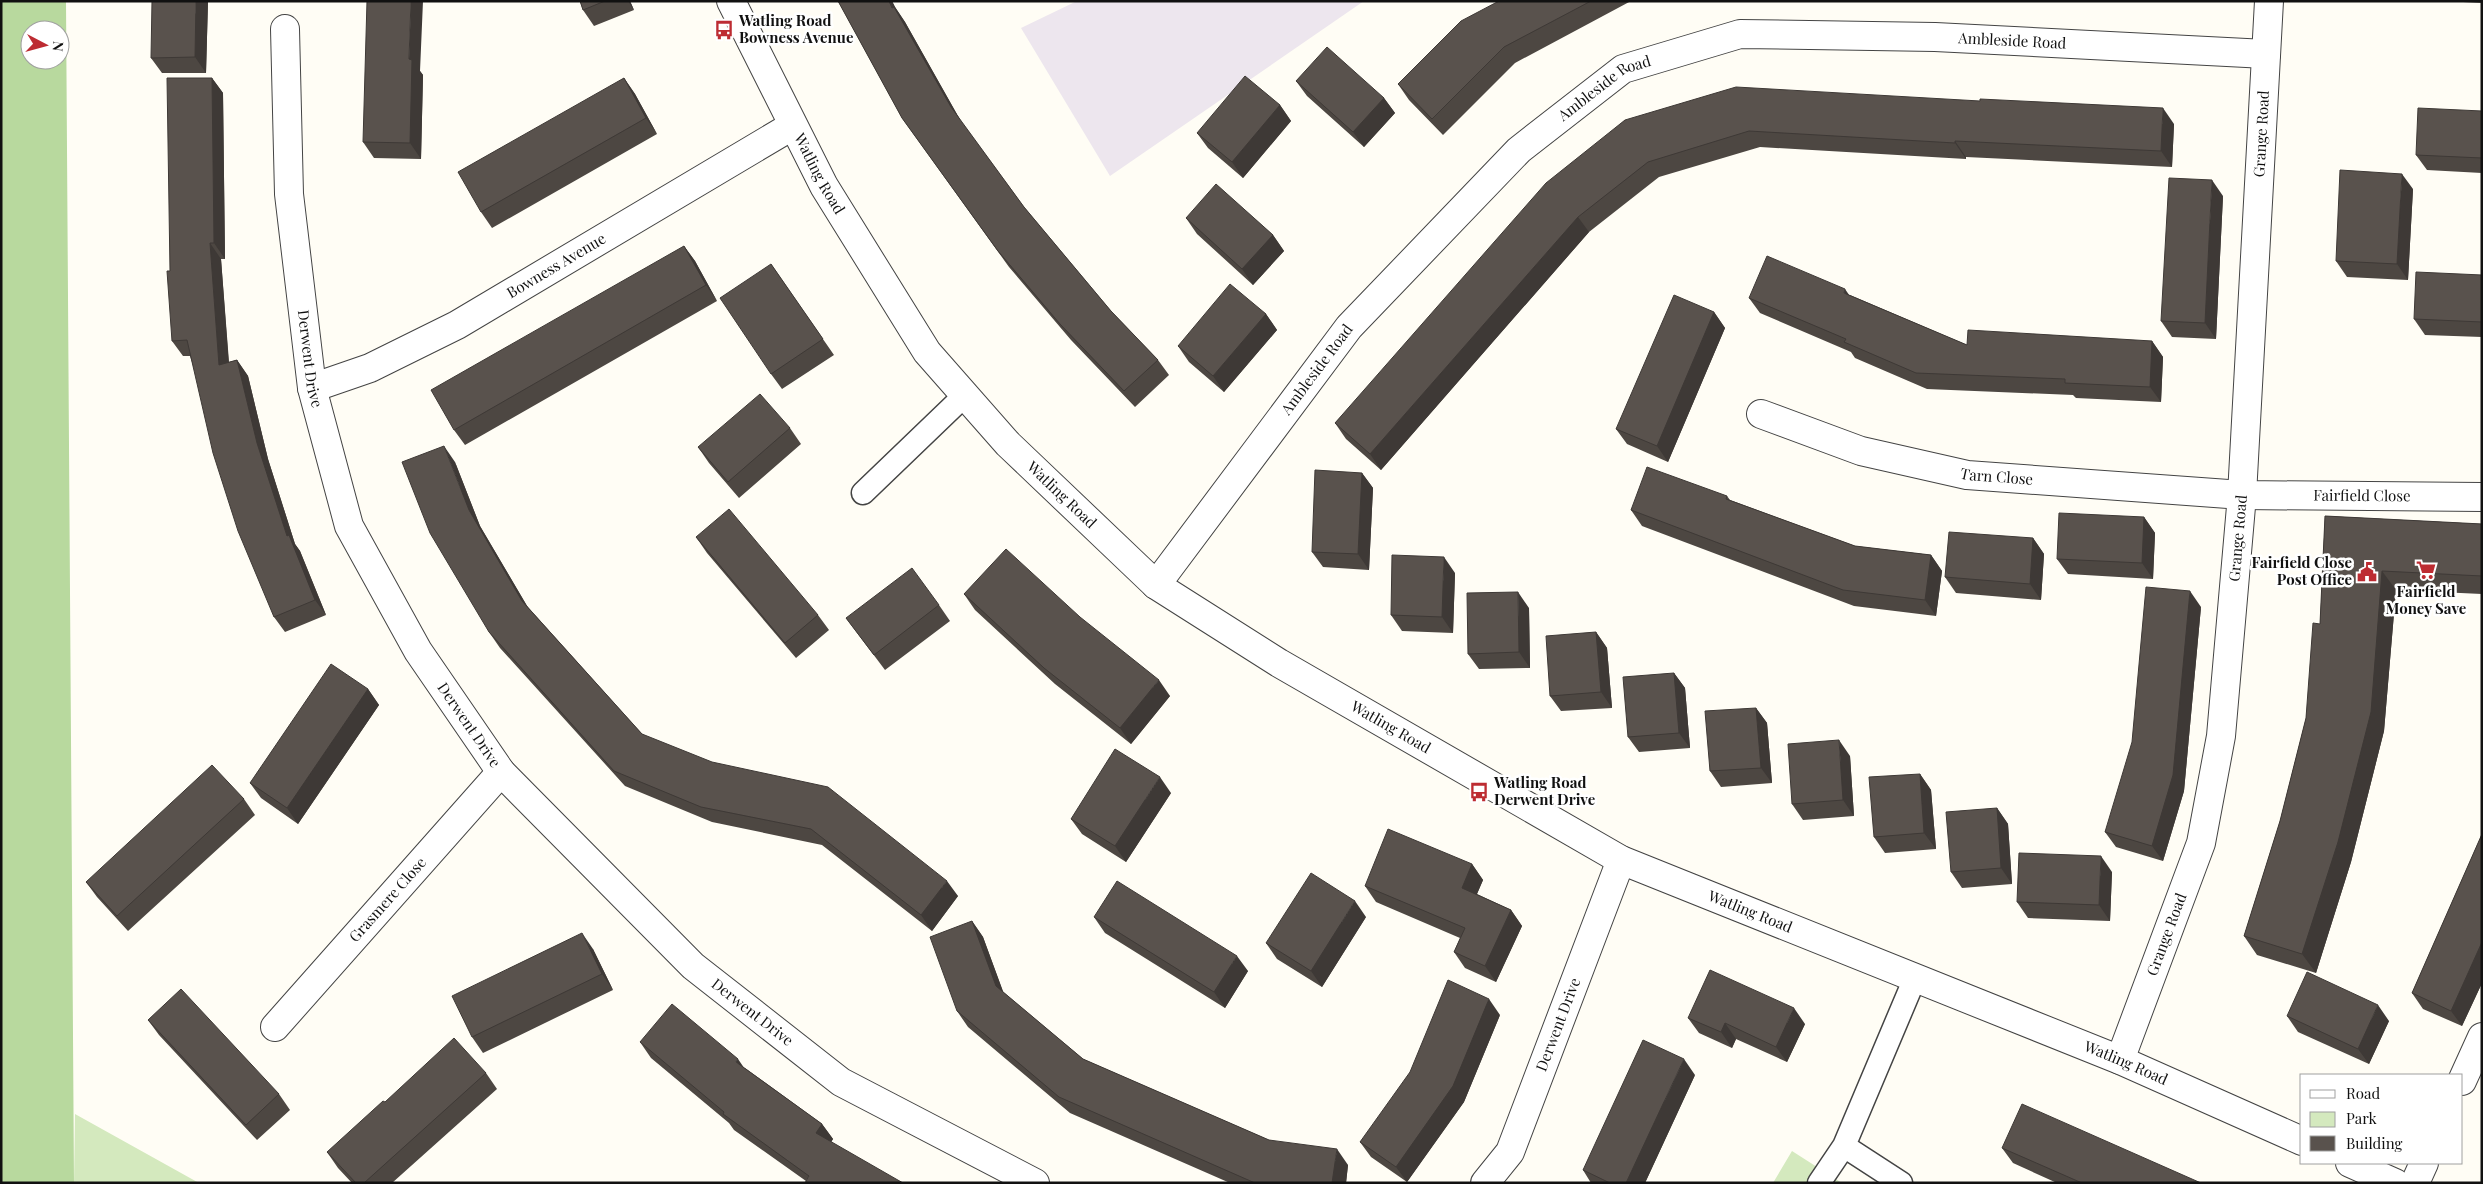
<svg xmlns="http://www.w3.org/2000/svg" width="2483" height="1184" viewBox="0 0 2483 1184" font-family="'Playfair Display',serif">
  <rect width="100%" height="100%" fill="#fffdf5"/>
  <path fill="#ede6ee" d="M1077,1H1364L1110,176L1021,28Z"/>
  <path fill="#d4e9be" d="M75,1114L199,1183H74Z
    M1792,1151L1842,1183H1773Z"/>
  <path fill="#b8d99e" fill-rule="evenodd" d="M1,1H66L74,1183H1ZM30,30H60V60H30Z"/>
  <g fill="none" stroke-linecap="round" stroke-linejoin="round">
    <defs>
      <path id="service" d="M863,493L965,395
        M1844,1146L1901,1183
        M1819,1183L1844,1146L1915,978"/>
      <g id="minor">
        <path id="s1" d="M731,1L824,186L927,352L1008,444L1156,585L1279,663L1621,860L2120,1060L2302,1141"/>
        <path id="s2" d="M285,29L289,194L312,388L349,526L418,651L501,772L693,966L841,1082L1035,1183"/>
        <path id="s3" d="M312,388L370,368L457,325L792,126"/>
        <path id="s4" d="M1761,414L1861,451L1967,475L2242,495L2482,497"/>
        <path id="s5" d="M1156,585L1349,327L1519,150L1623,69L1740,34L1935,37L2266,54"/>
        <path id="s6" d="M275,1027L501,772"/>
        <path id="s7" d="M2120,1060L2201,843L2221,736L2242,495L2269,1"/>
        <path d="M2462,1081L2482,1037"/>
        <path d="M2350,1163L2395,1183"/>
        <path id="s8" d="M1485,1183L1510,1152L1621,860"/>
        <path d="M2415,1183L2424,1163"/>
      </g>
    </defs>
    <use href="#service" stroke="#444" stroke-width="25"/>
    <use href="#minor" stroke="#444" stroke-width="30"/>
    <use href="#service" stroke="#fff" stroke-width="22"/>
    <use href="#minor" stroke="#fff" stroke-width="28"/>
  </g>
  <path fill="#4d4742" d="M208,1L206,73H162L151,58Z
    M580,1H630L634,10L594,26L583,10Z
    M838,1H892L895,7L905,22L960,120L1024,207L1111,311L1158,360L1169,375L1135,407L1071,340L1009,267L902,118Z
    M1499,1H1631L1515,63L1443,135L1409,100L1398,84Z
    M2444,1H2482V3Z
    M420,71L423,75L421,159L374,158L363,142Z
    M212,78L223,93L225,259H221L229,362L237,360L248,376L268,459L295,544L300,551L326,615L285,632L274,617L190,356H183L172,341Z
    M624,78L635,94L657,134L492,228L481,212Z
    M1296,81L1384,98L1395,113L1364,147L1307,96Z
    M1280,105L1291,121L1243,178L1208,148L1197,133Z
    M2482,111V173L2427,170L2416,155Z
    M1625,120L2174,124L2172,167L1966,157V159L1760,147L1659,177L1589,232L1381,470L1346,439L1335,423Z
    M2413,189L2408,280L2347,277L2336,261Z
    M2223,196L2216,339L2172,337L2161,321Z
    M1186,218L1273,235L1284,251L1253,285L1197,234Z
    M684,246L695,261L717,301L465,445L454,430Z
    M771,264L834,355L782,389L771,374Z
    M2482,275V337L2425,335L2414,319Z
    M1850,295L1967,345L2152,341L2163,357L2161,402L2076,398L2073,395L1927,389L1855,358L1851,352L1760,313L1749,298Z
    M1714,312L1725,328L1668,462L1627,444L1616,429Z
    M1266,314L1277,330L1224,392L1189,362L1178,346Z
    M790,428L801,444L739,498L709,463L698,447Z
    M455,462L480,526L527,606L642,734L958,896L932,931L822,845L712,822L625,786L500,648L489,632Z
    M1362,473L1373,488L1369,570L1323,567L1312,552Z
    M1727,496L1730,500L1855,546L1931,555L1942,571L1936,616L1854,606L1642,526L1631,510Z
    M2325,516L2482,524V594L2396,590L2384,731L2351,862L2316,973L2257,955L2244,936L2280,821L2306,718L2320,624Z
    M2144,517L2155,533L2153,579L2068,574L2057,559Z
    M696,537L818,615L829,630L796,658L707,553Z
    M2033,538L2044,554L2041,600L1956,593L1945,577Z
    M1455,573L1453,633L1402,631L1391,615Z
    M964,594L1170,696L1131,744L1055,684L975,610Z
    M939,605L950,621L885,670L846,618Z
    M2201,607L2184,791L2163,861L2116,847L2105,832Z
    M1529,608L1530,668L1479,669L1468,654Z
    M1596,632L1607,648L1612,708L1561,711L1550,696Z
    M1674,673L1685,688L1690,748L1639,752L1628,737Z
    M368,689L379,705L298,824L261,798L250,783Z
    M1756,708L1767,723L1772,783L1721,787L1710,771Z
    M1850,756L1854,816L1803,820L1792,804Z
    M1920,774L1931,790L1936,849L1885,853L1874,837Z
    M1171,793L1126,862L1082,834L1071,819Z
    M244,799L255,815L128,931L97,897L86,882Z
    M1997,808L2008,824L2012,884L1962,888L1951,872Z
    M2482,834V983L2462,1026L2423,1009L2412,993Z
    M1472,864L1483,880L1477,894L1511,910L1522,926L1496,982L1465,968L1454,952L1460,938L1376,902L1365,886Z
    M2112,872L2110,921L2028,918L2017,902Z
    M1094,917L1248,971L1225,1008L1105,933Z
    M1366,917L1322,987L1277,959L1266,943Z
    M972,921L983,937L1003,992L1083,1059L1269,1140L1348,1165L1346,1183H1230L1070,1113L968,1027L957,1011Z
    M593,949L613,990L483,1053L472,1037Z
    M1500,1015L1464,1102L1407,1182L1371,1157L1360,1142Z
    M2287,1016L2389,1021L2369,1064L2298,1032Z
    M1688,1018L1805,1024L1787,1062L1736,1039L1732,1048L1699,1033Z
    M148,1020L279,1094L290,1110L257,1140L159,1035Z
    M640,1042L745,1068L822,1124L833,1139L806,1181L734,1130L729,1123L651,1058Z
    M486,1073L497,1089L392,1183H352L338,1168L327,1152Z
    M1695,1075L1645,1183H1591L1583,1170Z
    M2002,1148L2201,1183H2057L2013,1163Z"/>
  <path fill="#3e3936" d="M196,1H208L206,73L195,57Z
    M411,1H423L420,71L423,75L421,159L410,143L409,59Z
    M628,1H630L634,10Z
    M889,1H892L895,7L905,22L962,123L951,107Z
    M212,78L223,93L225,259L214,243Z
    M624,78L635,94L657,134L646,118Z
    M1384,98L1395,113L1364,147L1353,132Z
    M1280,105L1291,121L1243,178L1232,162Z
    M2163,108L2174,124L2172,167L2161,151Z
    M1955,141L1966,157V159L1955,143Z
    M2402,174L2413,189L2408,280L2397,264Z
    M2212,180L2223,196L2216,339L2205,323Z
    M1578,217L1589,232L1381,470L1370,454Z
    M1273,235L1284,251L1253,285L1242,269Z
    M210,243L221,259L230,380L219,365Z
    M684,246L695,261L717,301L706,285Z
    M1845,289L1856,305L1844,293Z
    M1714,312L1725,328L1668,462L1657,446Z
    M1266,314L1277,330L1224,392L1213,376Z
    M2152,341L2163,357L2161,402L2150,387Z
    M237,360L248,376L268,459L295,544L300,551L326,615L315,600L287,536L257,443Z
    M444,446L455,462L480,526L533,616L522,601L469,510Z
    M1362,473L1373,488L1369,570L1358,554Z
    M2144,517L2155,533L2153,579L2142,563Z
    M2033,538L2044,554L2041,600L2030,584Z
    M1931,555L1942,571L1936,616L1925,600Z
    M1444,557L1455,573L1453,633L1442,617Z
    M2382,571L2396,590L2384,731L2351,862L2316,973L2302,954Z
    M2190,591L2201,607L2184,791L2163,861L2152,846Z
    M1518,592L1529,608L1530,668L1519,652Z
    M1596,632L1607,648L1612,708L1601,692Z
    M1674,673L1685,688L1690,748L1679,733Z
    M1159,680L1170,696L1131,744L1120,728Z
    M368,689L379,705L298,824L287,808Z
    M1756,708L1767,723L1772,783L1761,768Z
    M1839,740L1850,756L1854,816L1843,800Z
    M1920,774L1931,790L1936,849L1924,833Z
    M1160,777L1171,793L1126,862L1115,846Z
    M1997,808L2008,824L2012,884L2001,868Z
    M2101,856L2112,872L2110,921L2099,905Z
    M1472,864L1483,880L1473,903L1462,888Z
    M947,881L958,896L932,931L921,915Z
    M1355,901L1366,917L1322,987L1311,971Z
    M1511,910L1522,926L1496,982L1485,966Z
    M972,921L983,937L1007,1002L996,986Z
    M582,933L593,949L613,990L602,974Z
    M2482,942V983L2462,1026L2451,1011Z
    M1237,956L1248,971L1225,1008L1214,992Z
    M1489,999L1500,1015L1464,1102L1407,1182L1396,1167Z
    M2378,1005L2389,1021L2369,1064L2358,1049Z
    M1794,1008L1805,1024L1787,1062L1776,1047Z
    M1725,1023L1736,1039L1732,1048L1721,1032Z
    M738,1059L749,1075L736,1062Z
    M1684,1059L1695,1075L1645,1183H1626Z
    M822,1124L833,1139L827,1149L816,1133Z
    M1337,1149L1348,1165L1346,1183H1332Z"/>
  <path fill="#59524d" stroke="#3e3936" d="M152,1H196L195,57L151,58Z
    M367,1H411L409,59L412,60L410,143L363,142Z
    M580,1H605L583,10Z
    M838,1H889L892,8L894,7L951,107L1024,207L1111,311L1158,360L1124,391L1060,324L998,251L902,118Z
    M1499,1H1591L1504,47L1432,119L1398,84L1461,21Z
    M1327,47L1384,98L1353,132L1296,81Z
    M1245,76L1280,105L1232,162L1197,133Z
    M167,78H212L214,243H210L219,365L237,360L257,443L287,536L289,535L315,600L274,617L238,531L213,453L187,340L172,341L167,271H170Z
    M624,78L646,118L481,212L458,172Z
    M1736,87L1980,101V99L2163,108L2161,151L1955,141V143L1749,131L1648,162L1578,217L1370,454L1335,423L1546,183L1625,120Z
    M2418,108L2482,111V158L2416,155Z
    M2340,170L2402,174L2397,264L2336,261Z
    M2169,178L2212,180L2205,323L2161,321Z
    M1216,184L1273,235L1242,269L1186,218Z
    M684,246L706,285L454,430L431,390Z
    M1767,256L1845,289L1844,293L1967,345L1968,330L2152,341L2150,387L2065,383V379L1916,373L1844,342L1846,339L1749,298Z
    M771,264L823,339L771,374L720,298Z
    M2416,272L2482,275V322L2414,319Z
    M1230,284L1266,314L1213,376L1178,346Z
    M1674,295L1714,312L1657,446L1616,429Z
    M760,394L790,428L728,482L698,447Z
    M444,446L469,510L522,601L642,734L712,762L828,787L947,881L921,915L811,829L701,807L614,771L489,632L430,533L402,462Z
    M1647,467L1727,496L1726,499L1855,546L1931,555L1925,600L1843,590L1631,510Z
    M1315,470L1362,473L1358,554L1312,552Z
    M729,509L818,615L785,643L696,537Z
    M2059,513L2144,517L2142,563L2057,559Z
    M2325,516L2482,524V576L2382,571L2371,712L2338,842L2302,954L2244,936L2280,821L2306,718L2313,623L2320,624Z
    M1949,532L2033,538L2030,584L1945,577Z
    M1006,549L1080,617L1159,680L1120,728L1044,668L964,594Z
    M1392,555L1444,557L1442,617L1391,615Z
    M912,568L939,605L874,655L846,618Z
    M2146,587L2190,591L2173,775L2152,846L2105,832L2132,742Z
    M1518,592L1519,652L1468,654L1467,593Z
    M1596,632L1601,692L1550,696L1546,636Z
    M331,664L368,689L287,808L250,783Z
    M1674,673L1679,733L1628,737L1623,677Z
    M1756,708L1761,768L1710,771L1705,711Z
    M1839,740L1843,800L1792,804L1788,744Z
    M1115,749L1160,777L1115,846L1071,819Z
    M212,765L244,799L117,916L86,882Z
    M1920,774L1924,833L1874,837L1869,777Z
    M1997,808L2001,868L1951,872L1946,812Z
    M1388,829L1472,864L1462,888L1511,910L1485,966L1454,952L1465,928L1365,886Z
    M2482,834V942L2451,1011L2412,993Z
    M2019,853L2101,856L2099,905L2017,902Z
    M1311,873L1355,901L1311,971L1266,943Z
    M1117,881L1237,956L1214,992L1094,917Z
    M972,921L996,986L1083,1059L1269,1140L1337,1149L1332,1183H1255L1059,1097L957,1011L930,937Z
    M582,933L602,974L472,1037L452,996Z
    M1710,970L1794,1008L1776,1047L1725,1023L1721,1032L1688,1018Z
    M2307,972L2378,1005L2358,1049L2287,1016Z
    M1448,980L1489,999L1453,1086L1396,1167L1360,1142L1410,1072Z
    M181,989L279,1094L246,1125L148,1020Z
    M672,1004L738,1059L736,1062L822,1124L816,1133L903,1183H805L809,1176L723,1114L724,1112L640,1042Z
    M454,1038L486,1073L364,1183H356L327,1152L383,1101L385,1102Z
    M1643,1040L1684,1059L1626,1183H1610L1583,1170Z
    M2022,1104L2201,1183H2082L2002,1148Z"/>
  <defs>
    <symbol id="bus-bare" viewBox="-9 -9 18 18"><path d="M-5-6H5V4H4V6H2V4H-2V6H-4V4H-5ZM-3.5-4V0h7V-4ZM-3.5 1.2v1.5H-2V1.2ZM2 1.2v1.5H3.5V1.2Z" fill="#bd2c32" stroke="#fff" stroke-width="2.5" paint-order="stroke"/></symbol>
    <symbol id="supermarket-bare" viewBox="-9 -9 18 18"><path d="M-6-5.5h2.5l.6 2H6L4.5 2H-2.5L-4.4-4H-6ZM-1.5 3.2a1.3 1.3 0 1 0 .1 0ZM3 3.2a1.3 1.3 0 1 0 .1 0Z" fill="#bd2c32" stroke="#fff" stroke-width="2.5" paint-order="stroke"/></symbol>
    <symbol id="civic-bare" viewBox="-9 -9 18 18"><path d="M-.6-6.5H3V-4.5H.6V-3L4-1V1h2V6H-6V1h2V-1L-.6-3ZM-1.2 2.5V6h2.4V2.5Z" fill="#bd2c32" stroke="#fff" stroke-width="2.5" paint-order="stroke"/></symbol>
  </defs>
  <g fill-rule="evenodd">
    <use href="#bus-bare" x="710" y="16" width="28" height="28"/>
    <use href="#supermarket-bare" x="2412" y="556" width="28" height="28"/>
    <use href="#civic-bare" x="2353" y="558" width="28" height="28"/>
    <use href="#bus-bare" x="1465" y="778" width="28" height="28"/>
  </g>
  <g text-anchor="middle" stroke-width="5" stroke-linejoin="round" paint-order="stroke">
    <g font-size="15" font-weight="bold" fill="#111" stroke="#fff" text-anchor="start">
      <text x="739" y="26">Watling Road<tspan x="739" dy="17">Bowness Avenue</tspan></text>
      <text x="2352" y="568" text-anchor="end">Fairfield Close<tspan x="2352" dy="17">Post Office</tspan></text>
      <text x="2426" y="597" text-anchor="middle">Fairfield<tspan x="2426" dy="17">Money Save</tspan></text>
      <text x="1494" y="788">Watling Road<tspan x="1494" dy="17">Derwent Drive</tspan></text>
    </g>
    <g font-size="15" fill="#111" stroke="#fff">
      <text dy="5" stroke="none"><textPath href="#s5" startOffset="1094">Ambleside Road</textPath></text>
      <text dy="5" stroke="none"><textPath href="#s5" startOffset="674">Ambleside Road</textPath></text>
      <text dy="5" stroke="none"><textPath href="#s7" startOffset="944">Grange Road</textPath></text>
      <text dy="5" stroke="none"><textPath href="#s1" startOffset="194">Watling Road</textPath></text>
      <text dy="5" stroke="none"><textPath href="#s3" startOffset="274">Bowness Avenue</textPath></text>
      <text dy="5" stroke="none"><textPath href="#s2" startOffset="331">Derwent Drive</textPath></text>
      <text dy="5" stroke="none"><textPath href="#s5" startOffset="269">Ambleside Road</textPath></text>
      <text dy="5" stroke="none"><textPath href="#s4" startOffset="245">Tarn Close</textPath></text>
      <text dy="5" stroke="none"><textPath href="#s1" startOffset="599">Watling Road</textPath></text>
      <text dy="5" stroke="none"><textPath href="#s4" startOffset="611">Fairfield Close</textPath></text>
      <text dy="5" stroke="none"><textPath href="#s7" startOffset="539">Grange Road</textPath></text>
      <text dy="5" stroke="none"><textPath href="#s2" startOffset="736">Derwent Drive</textPath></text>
      <text dy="5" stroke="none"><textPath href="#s1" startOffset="1004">Watling Road</textPath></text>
      <text dy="5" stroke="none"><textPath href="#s6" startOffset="170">Grasmere Close</textPath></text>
      <text dy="5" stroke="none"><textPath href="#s1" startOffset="1409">Watling Road</textPath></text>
      <text dy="5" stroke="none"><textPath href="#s7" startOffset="134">Grange Road</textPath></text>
      <text dy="5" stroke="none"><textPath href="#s2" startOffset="1141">Derwent Drive</textPath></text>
      <text dy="5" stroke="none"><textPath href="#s8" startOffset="176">Derwent Drive</textPath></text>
      <text dy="5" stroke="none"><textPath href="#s1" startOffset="1814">Watling Road</textPath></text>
    </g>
  </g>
  <rect width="2483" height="1184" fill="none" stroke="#111111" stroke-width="5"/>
  <rect x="2300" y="1074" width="162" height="90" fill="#ffffff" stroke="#a0a0a0"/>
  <rect x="2310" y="1090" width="25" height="8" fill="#ffffff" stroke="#a0a0a0"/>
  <text x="2346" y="1099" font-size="15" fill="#111111">Road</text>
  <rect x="2310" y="1112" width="25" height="15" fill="#d4e9be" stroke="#a0a0a0"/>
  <text x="2346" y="1124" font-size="15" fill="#111111">Park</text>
  <rect x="2310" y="1136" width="25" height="15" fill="#59524d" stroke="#a0a0a0"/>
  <text x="2346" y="1149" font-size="15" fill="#111111">Building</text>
  <g transform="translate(45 45) rotate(96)"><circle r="24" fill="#ffffff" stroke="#a0a0a0"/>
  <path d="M0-4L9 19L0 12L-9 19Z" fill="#bd2c32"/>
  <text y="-8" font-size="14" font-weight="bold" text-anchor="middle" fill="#111111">N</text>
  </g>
</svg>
